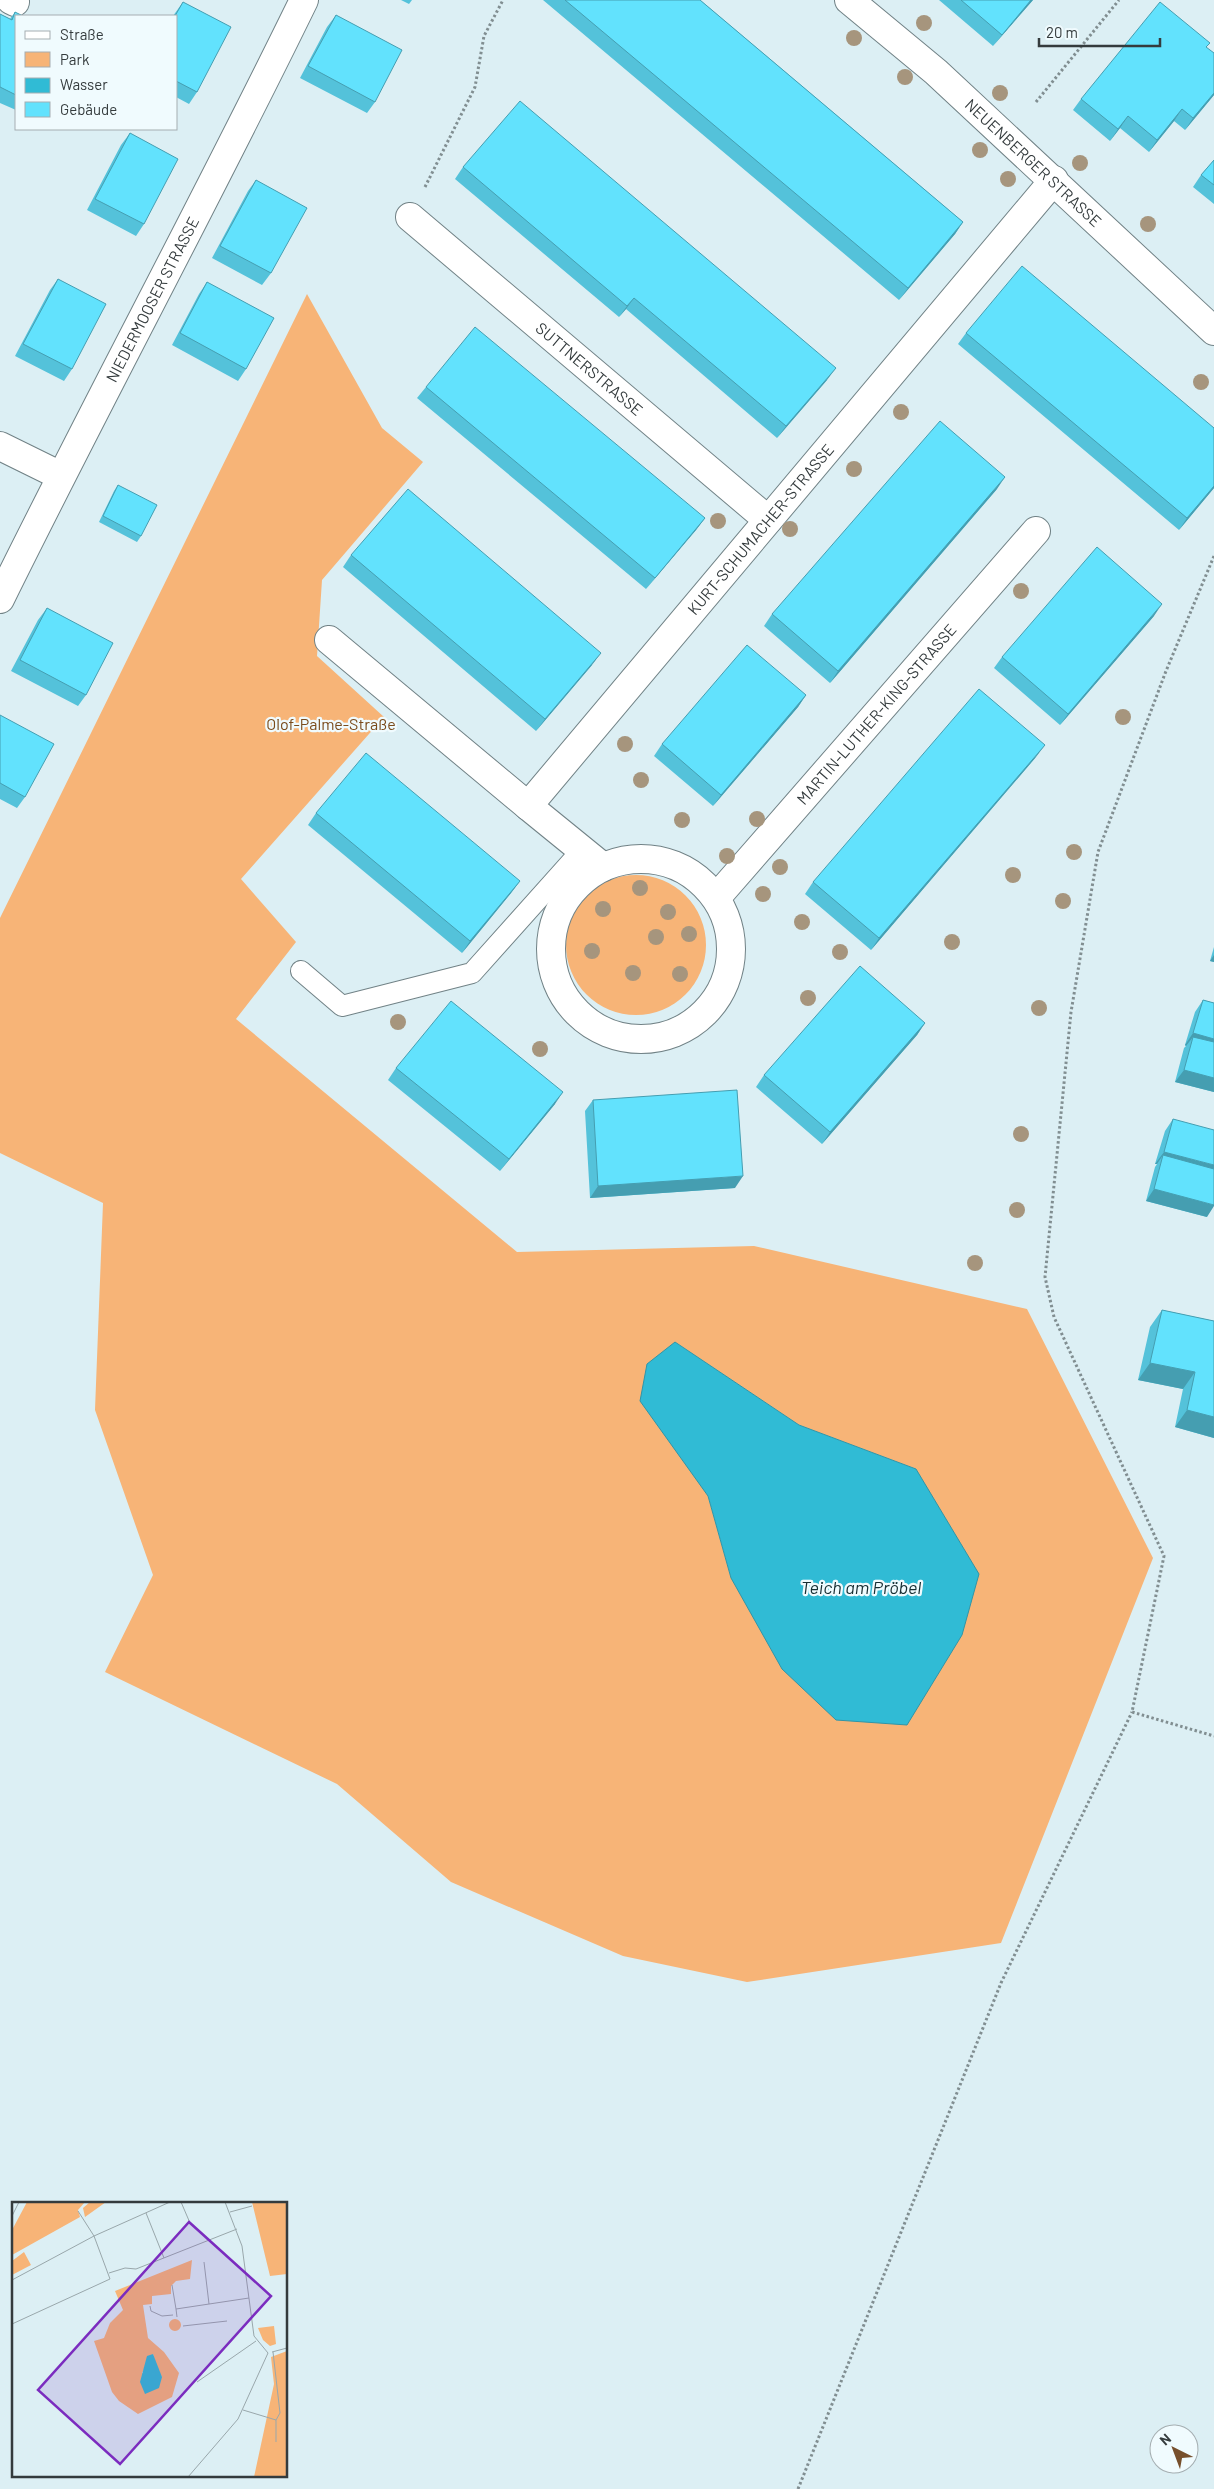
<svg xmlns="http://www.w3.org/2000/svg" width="1214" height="2489" viewBox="0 0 1214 2489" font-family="Barlow,sans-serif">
  <rect width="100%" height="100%" fill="#dceff4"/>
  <path fill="#f7b477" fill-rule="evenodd" d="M307,294L382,428L423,462L322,580L317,656L384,717L241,879L296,942L236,1019L517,1252L754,1246L1027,1309L1153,1558L1001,1943L747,1982L623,1956L451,1882L337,1784L105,1672L153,1575L95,1410L103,1203L0,1153V918ZM675,1342L799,1425L916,1469L731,1578L708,1496Z
    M566 945a70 70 0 1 1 140 0a70 70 0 1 1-140 0Z"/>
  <path fill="#30bbd5" stroke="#3195a7" d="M675,1342L799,1425L916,1469L979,1574L962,1635L907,1725L836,1720L782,1669L731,1578L708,1496L640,1401L647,1364Z"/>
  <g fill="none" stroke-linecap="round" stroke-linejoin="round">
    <defs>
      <path id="service" d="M301,971L342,1006L472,973L582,850"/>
      <g id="minor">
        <path d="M11,0L15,2"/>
        <path id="s1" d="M849,0L936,72L1214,331"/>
        <path id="s2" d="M410,217L768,520"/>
        <path d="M0,446L61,476"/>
        <path id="s3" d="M0,599C99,398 206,201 304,0"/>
        <path d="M329,640L528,806"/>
        <circle cx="641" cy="949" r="90"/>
        <path id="s4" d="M603,867L528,806L1054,180"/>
        <path id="s5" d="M716,898L1036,531"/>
      </g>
    </defs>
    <use href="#service" stroke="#718286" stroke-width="22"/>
    <use href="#minor" stroke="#718286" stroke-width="30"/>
    <path stroke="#818e91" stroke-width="3" stroke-dasharray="2.5 2.5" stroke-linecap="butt" d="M1036,102L1119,0
      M425,187L475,87L484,36L503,0
      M1214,556L1166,671L1098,852L1071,1012L1045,1277L1054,1317L1164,1556L1132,1712L1214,1736
      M798,2489L1001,1983L1132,1712"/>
    <use href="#service" stroke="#fff" stroke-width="20"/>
    <use href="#minor" stroke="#fff" stroke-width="28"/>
  </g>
  <g fill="#a6957d">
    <circle cx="924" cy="23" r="8"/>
    <circle cx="854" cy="38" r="8"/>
    <circle cx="905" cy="77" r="8"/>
    <circle cx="1000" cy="93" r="8"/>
    <circle cx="980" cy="150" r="8"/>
    <circle cx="1080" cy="163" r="8"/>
    <circle cx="1008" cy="179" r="8"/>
    <circle cx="1148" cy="224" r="8"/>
    <circle cx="1201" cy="382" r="8"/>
    <circle cx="901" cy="412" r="8"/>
    <circle cx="854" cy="469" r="8"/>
    <circle cx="718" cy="521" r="8"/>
    <circle cx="790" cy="529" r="8"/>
    <circle cx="1021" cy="591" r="8"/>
    <circle cx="1123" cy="717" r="8"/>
    <circle cx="625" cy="744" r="8"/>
    <circle cx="641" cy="780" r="8"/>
    <circle cx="757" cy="819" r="8"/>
    <circle cx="682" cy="820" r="8"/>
    <circle cx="1074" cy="852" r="8"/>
    <circle cx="727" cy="856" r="8"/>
    <circle cx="780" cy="867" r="8"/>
    <circle cx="1013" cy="875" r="8"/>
    <circle cx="640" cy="888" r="8"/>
    <circle cx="763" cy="894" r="8"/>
    <circle cx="1063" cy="901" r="8"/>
    <circle cx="603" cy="909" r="8"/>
    <circle cx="668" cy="912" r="8"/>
    <circle cx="802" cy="922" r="8"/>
    <circle cx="689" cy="934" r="8"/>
    <circle cx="656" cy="937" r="8"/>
    <circle cx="952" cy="942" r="8"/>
    <circle cx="592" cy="951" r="8"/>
    <circle cx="840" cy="952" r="8"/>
    <circle cx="633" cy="973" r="8"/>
    <circle cx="680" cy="974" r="8"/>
    <circle cx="808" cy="998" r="8"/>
    <circle cx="1039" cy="1008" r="8"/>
    <circle cx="398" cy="1022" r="8"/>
    <circle cx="540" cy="1049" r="8"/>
    <circle cx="1021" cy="1134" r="8"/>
    <circle cx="1017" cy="1210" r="8"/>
    <circle cx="975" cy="1263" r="8"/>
  </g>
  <path fill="#54c2da" d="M401,0H412L409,4Z
    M543,0H700L963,222L955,234L899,300Z
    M939,0H1033L993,46Z
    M183,2L197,92L189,104L176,97V16H173Z
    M15,12L16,16V110L0,103V14L10,19Z
    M336,15L375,102L367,113L300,78L327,27Z
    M1207,47L1214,95L1185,130L1174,121L1149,152L1120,128L1110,141L1073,110L1081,99Z
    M130,133L144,224L136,236L87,210L121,145Z
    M1214,160V204L1193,187L1201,175Z
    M463,167L827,380L777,438L626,309L619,317L455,179Z
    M256,180L271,273L262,285L212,258L248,191Z
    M58,279L72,369L64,381L15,356L50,290Z
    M207,282L246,369L238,381L172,345L199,294Z
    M966,333L1214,428V488L1179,530L958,344Z
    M426,387L705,518L696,530L646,589L417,398Z
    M118,485L141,536L137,542L99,522L114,491Z
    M997,489L830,683L764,626L772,614Z
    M351,555L592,665L536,731L343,567Z
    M47,608L86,695L78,706L11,671L38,620Z
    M1154,616L1060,725L994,668L1002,657Z
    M806,695L798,707L713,806L654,756L662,744Z
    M0,715L25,797L17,808L0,799Z
    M1036,757L871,950L805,894L813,882Z
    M316,813L520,881L511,893L462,953L308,825Z
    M1214,947V962L1210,961Z
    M1203,1000L1214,1003V1092L1175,1082L1184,1048L1186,1046L1185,1045L1195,1012Z
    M925,1023L917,1035L822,1144L756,1087L764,1075Z
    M396,1068L555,1104L500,1171L388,1080Z
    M593,1100L735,1188L590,1198L585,1111Z
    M1173,1119L1207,1217L1146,1201L1155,1167L1157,1164H1155L1165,1131Z
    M1162,1310L1214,1321V1438L1175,1427L1183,1389L1138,1380L1150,1327Z"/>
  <path fill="#459eb1" d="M1031,0H1033L993,46L1002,35Z
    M1214,93V95L1185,130L1193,118Z
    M1182,109L1174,121L1149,152L1157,140Z
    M1128,116L1120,128L1110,141L1118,129Z
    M963,222L955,234L899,300L908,288Z
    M634,298L626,309L619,317L627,306Z
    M836,368L827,380L777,438L786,426Z
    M1005,477L997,489L830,683L838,671Z
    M1214,486V488L1179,530L1187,518Z
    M705,518L696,530L646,589L655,578Z
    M1162,604L1154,616L1060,725L1068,714Z
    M601,653L592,665L536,731L545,719Z
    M806,695L798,707L713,806L721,795Z
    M1045,745L1036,757L871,950L879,938Z
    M520,881L511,893L462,953L470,941Z
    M1214,955V962L1210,961Z
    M925,1023L917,1035L822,1144L830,1132Z
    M1193,1033L1214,1039V1053L1193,1037L1186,1046L1185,1045Z
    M1184,1070L1214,1078V1092L1175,1082Z
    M563,1092L555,1104L500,1171L509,1159Z
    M1164,1152L1214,1165V1179L1163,1155L1157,1164H1155Z
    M743,1176L735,1188L590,1198L598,1186Z
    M1154,1189L1214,1205V1206L1207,1217L1146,1201Z
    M1150,1363L1195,1372L1183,1389L1138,1380Z
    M1187,1410L1214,1417V1438L1175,1427Z"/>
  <path fill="#62e2fd" stroke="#459eb1" d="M565,0H700L963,222L908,288Z
    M961,0H1031L1002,35Z
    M183,2L231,27L197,92L176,81V16H175Z
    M1160,2L1210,43L1206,47L1214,53V93L1193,118L1182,109L1157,140L1128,116L1118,129L1081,99Z
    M15,12L23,16H16V95L0,87V14L12,20Z
    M336,15L402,50L375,102L308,66Z
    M520,101L836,368L786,426L634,298L627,306L463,167Z
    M130,133L178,159L144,224L95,199Z
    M1214,160V185L1201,175Z
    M256,180L307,208L271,273L220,246Z
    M1022,266L1214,428V486L1187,518L966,333Z
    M58,279L106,304L72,369L23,344Z
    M207,282L274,318L246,369L180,333Z
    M475,327L705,518L655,578L426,387Z
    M940,421L1005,477L838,671L772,614Z
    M118,485L157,505L141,536L103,516Z
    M408,489L601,653L545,719L351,555Z
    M1097,547L1162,604L1068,714L1002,657Z
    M47,608L113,643L86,695L20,660Z
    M747,645L806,695L721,795L662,744Z
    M979,689L1045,745L879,938L813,882Z
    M0,715L54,744L25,797L0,783Z
    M366,753L520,881L470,941L316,813Z
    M860,966L925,1023L830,1132L764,1075Z
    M1203,1000L1214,1003V1039L1193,1033Z
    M451,1001L563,1092L509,1159L396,1068Z
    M1193,1037L1214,1042V1078L1184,1070Z
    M737,1090L743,1176L598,1186L593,1100Z
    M1173,1119L1214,1130V1165L1164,1152Z
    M1163,1155L1214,1169V1205L1154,1189Z
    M1162,1310L1214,1321V1417L1187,1410L1195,1372L1150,1363Z"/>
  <g text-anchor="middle" stroke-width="4.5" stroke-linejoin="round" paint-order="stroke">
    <g font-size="16" fill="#343b3d" stroke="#f0fbfe">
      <text dy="6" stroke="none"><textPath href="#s1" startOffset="246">NEUENBERGER STRASSE</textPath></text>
      <text dy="6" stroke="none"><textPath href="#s3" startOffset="336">NIEDERMOOSER STRASSE</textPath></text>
      <text dy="6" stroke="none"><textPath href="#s2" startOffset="235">SUTTNERSTRASSE</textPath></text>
      <text dy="6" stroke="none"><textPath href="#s4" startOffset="458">KURT-SCHUMACHER-STRASSE</textPath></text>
      <text dy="6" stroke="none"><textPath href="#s5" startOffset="244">MARTIN-LUTHER-KING-STRASSE</textPath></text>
    </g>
    <g font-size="16" fill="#7a4b1b" stroke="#f0fbfe">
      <text x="331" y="730">Olof-Palme-Straße</text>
    </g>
    <g font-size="18" font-style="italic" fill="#172e33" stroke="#f0fbfe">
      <text x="861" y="1594">Teich am Pröbel</text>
    </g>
  </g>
  <g transform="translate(12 2202)">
    <rect width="275" height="275" fill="#dceff4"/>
    <path d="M15,0H73L66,8L68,15L0,53V28ZM78,0H94L73,15L71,6ZM240,0H275V72L258,74ZM12,50L19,63L0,73V59ZM180,58L178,77L164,79L159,84V92L140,94V102L131,103L136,136L152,150L167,171L160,195L126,212L107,199L100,190L82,139L92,136L98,121L111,108L103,89ZM141,152L144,165L150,175L130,171ZM157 123a6 6 0 1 1 12 0a6 6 0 1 1-12 0ZM262,124L264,142L258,144L251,138L246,126ZM275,149V275H242L262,182L259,155Z" fill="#f7b477" fill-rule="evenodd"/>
    <path d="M141,152L150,175L147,186L133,192L128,180L135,154Z" fill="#30bbd5"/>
    <path fill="none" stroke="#99a7ab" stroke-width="1" d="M169,0L178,21M213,0L230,44L242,134L256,151M218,10L240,4M134,11L152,56M0,14L7,0M192,60L197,102M97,71L113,66L124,67L225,27M0,78L82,34L158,0M160,83L164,107M138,104L139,109L150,114L161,113M165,115L164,107L237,96M0,122L98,77L82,34L66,9M171,124L215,119M260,150L275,146M261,150L268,211L264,218V240M185,180L244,139M231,208L264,218M176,275L226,217L256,151"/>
    <path fill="#7b2cbf" fill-opacity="0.15" stroke="#7b2cbf" stroke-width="2.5" d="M177,20L259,94L108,262L26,188Z"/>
    <rect width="275" height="275" fill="none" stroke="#343b3d" stroke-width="2.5"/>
  </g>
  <rect x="15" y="15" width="162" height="115" fill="#f0fbfe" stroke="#a5aeb1"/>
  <rect x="25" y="31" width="25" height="8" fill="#ffffff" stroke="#a5aeb1"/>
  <text x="60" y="40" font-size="15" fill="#343b3d">Straße</text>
  <rect x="25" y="52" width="25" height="15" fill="#f7b477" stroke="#a5aeb1"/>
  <text x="60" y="65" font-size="15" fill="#343b3d">Park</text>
  <rect x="25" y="78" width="25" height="15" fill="#30bbd5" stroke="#a5aeb1"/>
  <text x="60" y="90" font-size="15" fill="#343b3d">Wasser</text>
  <rect x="25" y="102" width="25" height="15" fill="#62e2fd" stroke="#a5aeb1"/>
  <text x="60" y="115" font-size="15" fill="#343b3d">Gebäude</text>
  <g transform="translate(1174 2449) rotate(318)"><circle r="24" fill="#f0fbfe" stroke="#a5aeb1"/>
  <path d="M0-4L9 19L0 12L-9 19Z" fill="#764f2c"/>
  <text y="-8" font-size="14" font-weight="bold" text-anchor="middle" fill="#343b3d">N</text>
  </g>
  <path d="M1039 38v8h121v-8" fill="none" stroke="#343b3d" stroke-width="2.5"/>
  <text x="1046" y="38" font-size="15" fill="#343b3d" stroke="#f0fbfe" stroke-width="4" paint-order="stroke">20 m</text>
</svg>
